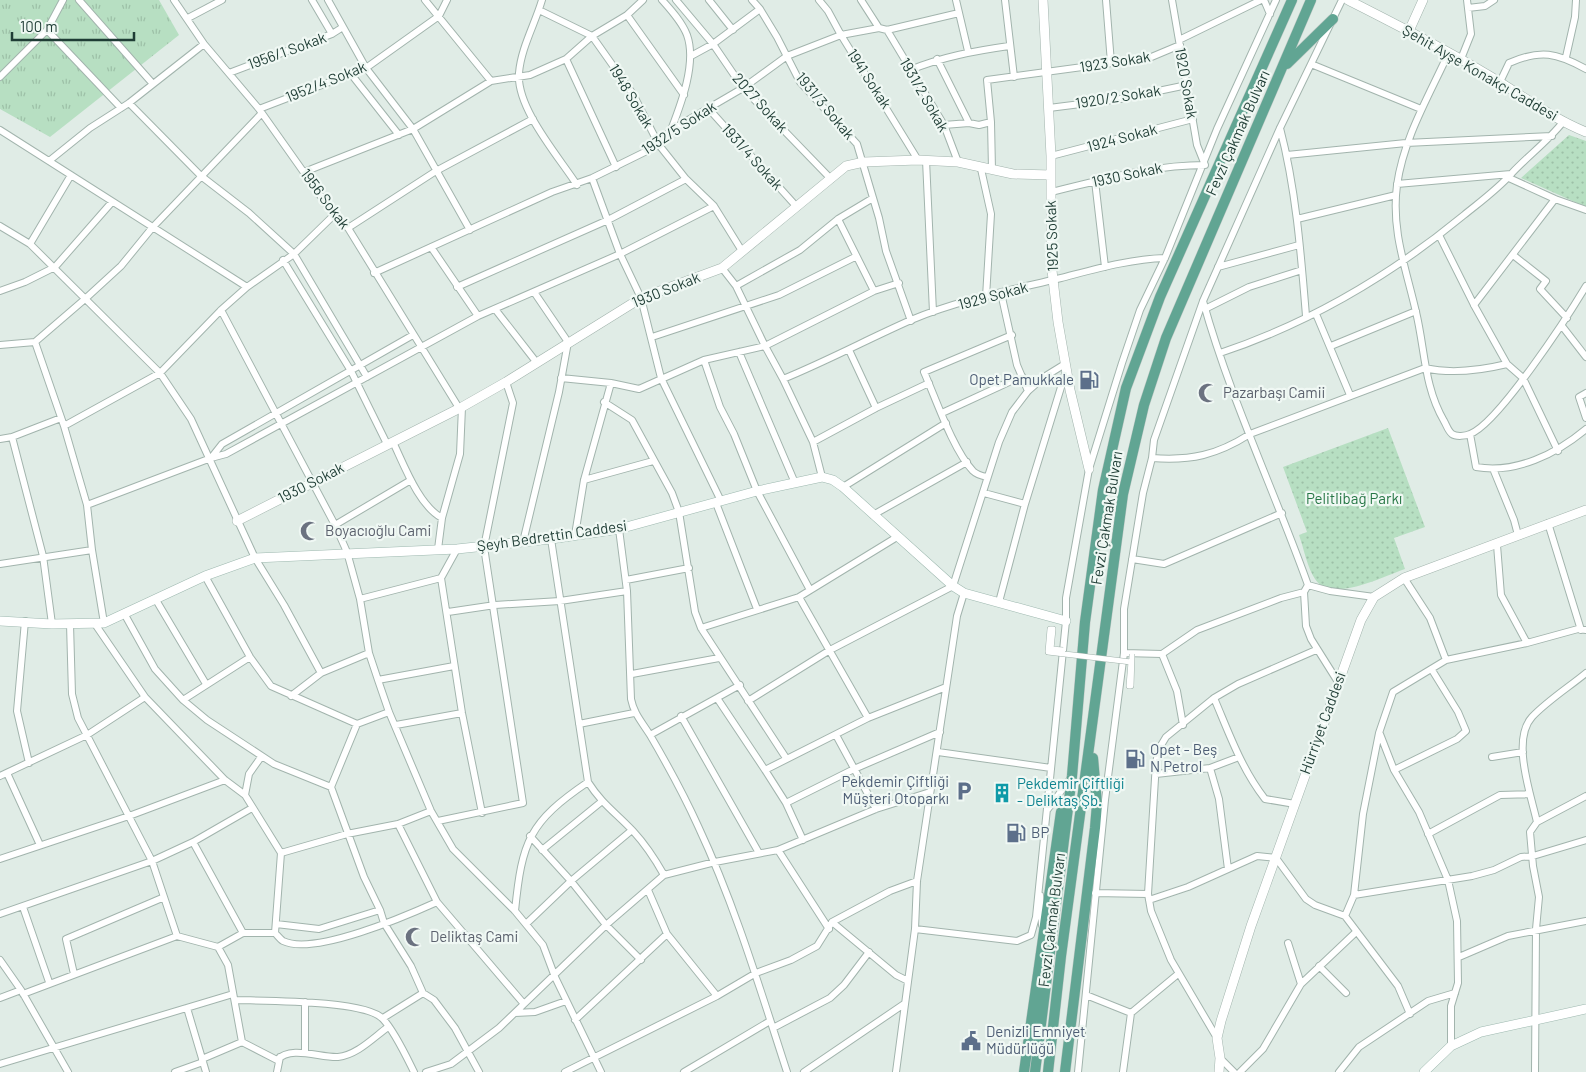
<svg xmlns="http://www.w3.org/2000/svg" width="1586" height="1072" viewBox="0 0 1586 1072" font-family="Barlow,sans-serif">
  <defs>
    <pattern id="grass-tufts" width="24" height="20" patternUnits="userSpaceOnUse" patternTransform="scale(1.25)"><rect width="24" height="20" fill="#b7dfc2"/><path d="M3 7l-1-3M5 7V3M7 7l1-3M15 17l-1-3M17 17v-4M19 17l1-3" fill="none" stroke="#9dc0a7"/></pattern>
    <pattern id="park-dots" width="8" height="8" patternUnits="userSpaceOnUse" patternTransform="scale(1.25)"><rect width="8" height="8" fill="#b7dfc2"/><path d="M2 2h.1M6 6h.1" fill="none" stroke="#9dc0a7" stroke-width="1.8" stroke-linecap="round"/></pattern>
  </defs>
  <rect width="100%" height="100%" fill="#e0ece6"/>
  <path fill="url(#grass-tufts)" d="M0,0H159L179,35L50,137L0,109Z"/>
  <path fill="url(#park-dots)" d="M1569,135L1586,141V207L1521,178Z
    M1388,428L1425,527L1394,538L1405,569C1384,576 1331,604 1315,579C1307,567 1304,549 1299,535L1307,532L1283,467Z"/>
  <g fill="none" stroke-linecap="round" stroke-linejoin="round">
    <defs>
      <path id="minor" d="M79,0L153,84
        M174,0L204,44L259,109L334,215L348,228L459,408
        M312,0L332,34
        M328,0L366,68L413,129L470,230
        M425,0L491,81
        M542,0C535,24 521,48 519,73C516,108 559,157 577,185
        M662,0C671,10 682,22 687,35C697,63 681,104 671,130
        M676,0L713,44L743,88L831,179
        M709,0L733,30
        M752,0L760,9L777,37L800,82L857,144L879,218L886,251L911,321
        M819,0L828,11L841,35L918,160
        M861,0L879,28
        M956,0L968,51
        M1005,0L1014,77
        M1106,0L1111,63
        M1264,0L1270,14
        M1468,8L1485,6L1494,0
        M539,10L592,36L633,94L659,145L686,179L714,206L742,251
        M627,15L684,95
        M188,18L222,0
        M47,30L121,108
        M887,30L944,125L958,162
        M1179,40L1261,0
        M1449,52C1429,96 1404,137 1397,185C1391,231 1406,268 1416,312C1425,349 1424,387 1444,421C1446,424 1448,431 1452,434C1456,437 1466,436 1470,434C1498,424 1568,316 1586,286
        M691,56L713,44L760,9
        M1566,57L1575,17L1576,0
        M566,59L616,167
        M937,59L969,123L979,125L991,122
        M1461,59L1471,34L1467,0
        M1311,64L1421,109
        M910,70C942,57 974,51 1009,46
        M229,73L332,34L343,27
        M351,74L399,135
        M0,77L47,30L63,0
        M1500,82L1509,63C1541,49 1557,53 1586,69
        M129,103L201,176L249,213L294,254L367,377
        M708,108L796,206
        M1049,108L1120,99L1187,85
        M259,109L366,68L439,16L447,0
        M944,125L969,123
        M1280,128C1296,189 1301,254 1306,316
        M0,130L247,287
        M1287,155L1406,143L1552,136
        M1051,156L1193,119
        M926,160L933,312
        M49,161L90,128L129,103L204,44
        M981,169L991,214L986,297
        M992,170L991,122L987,80L1149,58L1180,45
        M304,172L413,129L491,81L530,75L566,59L592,36L627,15L643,0
        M592,178L620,254L641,298L661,378L721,501
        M1509,178L1555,199L1586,210
        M1095,181L1105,267
        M1397,184L1511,174
        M1051,192C1102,180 1152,165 1205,165L1197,145L1172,0
        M838,219L874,291
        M1297,219L1396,195
        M0,226L30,244L160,373L191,419L255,558L284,605L321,673
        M348,228L436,171L533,119
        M1439,235L1474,305L1507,364L1523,378L1558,451
        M30,244L71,175
        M431,247L478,316
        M1513,255L1546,281L1540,289L1567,318
        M283,260L351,371L387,444
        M1218,267L1299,245
        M722,268L736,286L765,346L783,379L813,442L822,477
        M374,273L552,192L592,178L659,145L671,130L743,88L787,56L841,35L879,28L887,30L959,13
        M736,286L800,250L838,219L873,198
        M457,287L608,220L686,179
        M0,291L25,282L55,267L112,202
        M1001,293L1017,365L1028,391
        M1203,301C1230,398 1274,490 1308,585
        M1474,305L1555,199
        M495,309L537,363
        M1205,309L1249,287L1302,270
        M221,310L335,525L347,552L360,599L369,653L378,680L389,712L431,811L453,849L515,911L543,945L555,977L601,1072
        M1316,314L1350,395
        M1562,326L1586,357
        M652,337L779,295L855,257
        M35,342L64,426L87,505L92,550L104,623
        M0,345L35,342L85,299L121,266L152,228L261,114
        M1331,346L1416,311
        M849,350L876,408
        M739,352L795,483
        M1220,353C1310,323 1391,275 1464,215C1480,202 1498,189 1512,173C1529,155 1548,141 1563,122
        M704,360L720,407L734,434L757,491L810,590
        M561,378L611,383L639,389L704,360L765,346L874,291L899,283
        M783,379C827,361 868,339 911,320C958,300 1011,290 1061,278C1096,269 1130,259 1165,258
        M1586,393L1579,397L1586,418
        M604,402L632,420L672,493L679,512L695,612L701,628L786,758
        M942,413L1022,376
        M64,426L160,373L221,310L247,287L294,254L334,215
        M1470,434L1476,467C1516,474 1556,454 1586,429
        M12,437L43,556L52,624
        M0,439L12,437L61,418
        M393,442C404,465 419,506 442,518
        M813,442L876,408L929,383
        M211,458L222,444L413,335
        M1152,458C1191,461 1217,455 1250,434L1425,368C1450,374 1482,370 1507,364
        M1494,471L1514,520L1518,535
        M987,477C982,476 976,474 973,471C953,450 936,399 924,372L1012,335
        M584,480L653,461
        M843,487L946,423
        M984,493L1025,504
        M716,503L757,609
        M87,505L211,458L226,454L478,316L620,254L714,206
        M873,515L967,462
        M1548,523L1581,630
        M335,525L411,480
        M619,529L627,591L631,699C634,714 642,722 650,735C667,764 684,795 698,826C735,905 760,989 787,1072
        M575,535L584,480L611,383
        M551,539L588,782C602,804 615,812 633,831C645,844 655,859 664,875
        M523,542L559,392L568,342L534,292
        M1497,545L1501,595L1527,643
        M438,549L442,518L460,454L462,407
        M457,549L441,578L462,713L482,813
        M1132,559L1164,564L1282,513
        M0,564L92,550
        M205,576L250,657L271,686L357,724L389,712
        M1404,578L1430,618L1446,660
        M626,580L689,568
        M1304,592L1306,626L1311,639L1338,682
        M799,597L868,718
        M360,599L441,578
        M156,600L206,684
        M999,602L1025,504L1066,371
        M448,612L495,605L560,601L627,591
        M125,615L155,669L183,700L207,720L274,764L331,787L364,877L380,910L384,923L411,966L423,993L434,1000L455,1028L479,1072
        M25,621L17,711L29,763
        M70,624L72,694L78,718L152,861L177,936
        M95,624L145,697L225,780L245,795
        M701,628L799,597L897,537
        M1124,653L1162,654L1197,630L1281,598L1304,592L1308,585L1330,591L1374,597
        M1162,654L1177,691L1183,725
        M632,674L719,658
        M378,680L454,666
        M291,696L321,673L369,653
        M717,698L765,770
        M1214,698C1229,733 1241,768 1265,799L1295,804
        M183,700L250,657
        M748,701L830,650L953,586L999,442L1012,412L1028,391L1044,377L1065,364
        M681,716L759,853
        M579,724L634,713
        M396,725L462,713
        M1380,734L1394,770L1419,812L1448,880L1457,921L1458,983L1451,1006V1046
        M650,735L740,685
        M836,735L876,809
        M938,752L1051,768
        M261,757L249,774L245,795L281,853L275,933
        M1492,757L1523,752
        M1210,768L1219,799L1228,869
        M1394,770L1457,739L1466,731L1458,712L1432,670
        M7,773L40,845
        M1156,774L1210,768L1239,757
        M0,776L87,735L145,697
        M331,787L357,724
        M786,803L854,769L940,732
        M1048,809L1070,779
        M438,821L523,803L484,547L513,403L506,382
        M1537,822C1531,795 1511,740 1532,717C1547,701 1569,687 1586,673
        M398,824L437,902L524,1004
        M1428,834L1500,795L1530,794
        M530,836L571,881L606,925L641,960
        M803,840L786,803L765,770L868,718L946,687
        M193,842L243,933
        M542,850L601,802
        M778,850L829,929
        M281,853L347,834L398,824L431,811
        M0,859L129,816L225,780
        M648,890L667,934L717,996L756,973L791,960L817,946L832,922L890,891L917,881
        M1095,893L1148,894
        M1040,895L1042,925
        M1354,895L1472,876L1494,870L1521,857L1533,856L1586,840
        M1149,900L1188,887L1257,856L1276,858L1306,899L1315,905L1345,916
        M23,907L49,982
        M515,911C522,841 529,822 588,782
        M0,914L152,861L193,842L252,808
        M832,922L896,975L908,981
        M276,924L319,929L380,910
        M526,924L571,881L632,830
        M915,929L1017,941L1031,935L1036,917L1066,621V598L1089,469L1122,363L1140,310L1165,258L1217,129L1276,0
        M1288,943L1301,984
        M218,947L243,933H275C277,935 280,939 283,941C314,956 406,916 437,902
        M1459,957L1508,936L1586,921
        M0,960L21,990L68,1072
        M1319,966L1346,993
        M74,974L66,939L162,898
        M23,994L177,936L218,947L228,965L242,1042L277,1060C291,1045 320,1058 338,1057C357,1055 373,1038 388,1027
        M1086,995L1131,1013
        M0,998L21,990
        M235,1000C263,1001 366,1000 383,1019C395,1032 406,1056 414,1072
        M187,1008L206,1072
        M515,1013L535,1012L566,1001
        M1410,1014L1398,986L1345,916L1354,895L1363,814L1379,733L1393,692L1446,660L1527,643L1578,629L1586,630
        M383,1018L423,993
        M575,1020L667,934
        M773,1028L830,998L844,985L869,952
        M1217,1038L1171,960L1151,911L1148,894L1156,762L1160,747L1166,737L1214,698L1238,684L1316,650
        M305,1053V1002
        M1220,1058L1234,1072
        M202,1059L242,1042
        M0,1064L233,994
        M175,1072L203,1062
        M277,1072L280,1057
        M426,1072L451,1064L499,1028L606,925L664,875L715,862L778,850L876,809L930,792
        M565,1072L717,996
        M684,1072L770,1021
        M804,1072L904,1004
        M896,1072L915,929L917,881L957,616L964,593
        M1078,1072L1105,800L1124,653V609L1143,493L1152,458L1154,440L1203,301L1280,128L1342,0
        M1123,1072L1131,1013L1178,974
        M1240,1072L1263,1049L1301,984L1356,932
        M1339,1072L1359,1047L1428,1001L1455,993
        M1535,1072L1536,929L1539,897L1533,866L1530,832L1537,822L1586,796"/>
      <path id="tertiary" d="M1043,0L1051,156V262L1058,322L1070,390L1089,469
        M1348,0C1393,23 1439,46 1483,72C1518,92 1549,117 1586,132
        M1409,31L1423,0
        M237,521L462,407L506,382L641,298L722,268L846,166L864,162L918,160L958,162L1013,174L1051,175
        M1219,1072L1220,1058L1217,1038L1221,1021L1251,926L1361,620L1374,597L1404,578L1586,510"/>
      <path id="secondary" d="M0,621L52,624L104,623L205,576L255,558L457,549L551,539L619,529L757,491L822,477L833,480L843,487L953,586L964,593L1066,621
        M1424,1072L1451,1046L1481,1032L1586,1009"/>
      <path id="primary" d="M1287,64L1333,19
        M1024,1072L1061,812
        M1035,1072L1072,776L1085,622L1103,490L1126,388L1160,297L1292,0
        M1048,1072L1061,956L1123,494L1144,405L1166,338L1311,0
        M1065,1072L1095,828L1097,804L1093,758"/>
    </defs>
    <use href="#minor" stroke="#a2b4ad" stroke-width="8"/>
    <use href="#tertiary" stroke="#a2b4ad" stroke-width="10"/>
    <use href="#secondary" stroke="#9db8af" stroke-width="10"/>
    <use href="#primary" stroke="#c0c9c6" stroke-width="11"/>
    <use href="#minor" stroke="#fff" stroke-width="6"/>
    <use href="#tertiary" stroke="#fff" stroke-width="9"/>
    <use href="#secondary" stroke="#fff" stroke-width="9"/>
    <use href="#primary" stroke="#61a593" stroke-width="10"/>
    <defs>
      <path id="pedestrian-bridge" d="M1063,650L1051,649L1053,629H1050L1048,652L1131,662L1129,686H1131L1132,654"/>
    </defs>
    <use href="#pedestrian-bridge" stroke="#a2b4ad" stroke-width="6" stroke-linecap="butt"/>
    <use href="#pedestrian-bridge" stroke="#fff" stroke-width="5"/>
  </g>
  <defs>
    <symbol id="fuel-bare" viewBox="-9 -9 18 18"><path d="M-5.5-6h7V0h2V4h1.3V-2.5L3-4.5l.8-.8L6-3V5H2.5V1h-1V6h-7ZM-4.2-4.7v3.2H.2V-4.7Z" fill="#5c6f8a" stroke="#f0f8f4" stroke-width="2.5" paint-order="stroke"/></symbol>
    <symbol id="mosque-bare" viewBox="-9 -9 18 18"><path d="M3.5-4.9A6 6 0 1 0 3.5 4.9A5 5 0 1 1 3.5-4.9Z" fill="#6b7280" stroke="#f0f8f4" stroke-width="2.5" paint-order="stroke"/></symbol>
    <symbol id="parking-bare" viewBox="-9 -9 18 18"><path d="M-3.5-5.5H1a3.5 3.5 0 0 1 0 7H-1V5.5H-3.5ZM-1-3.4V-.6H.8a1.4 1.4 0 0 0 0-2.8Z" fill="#5c6f8a" stroke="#f0f8f4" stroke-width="2.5" paint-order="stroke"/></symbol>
    <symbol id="building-bare" viewBox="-9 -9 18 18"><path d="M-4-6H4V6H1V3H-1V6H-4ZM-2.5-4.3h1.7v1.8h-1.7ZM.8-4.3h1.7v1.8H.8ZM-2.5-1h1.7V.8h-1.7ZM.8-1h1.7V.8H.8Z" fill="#0f9aa8" stroke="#f0f8f4" stroke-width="2.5" paint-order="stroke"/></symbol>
    <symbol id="civic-bare" viewBox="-9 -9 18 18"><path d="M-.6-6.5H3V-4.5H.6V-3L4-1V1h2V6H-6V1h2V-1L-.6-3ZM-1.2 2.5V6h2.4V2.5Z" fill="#5c6f8a" stroke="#f0f8f4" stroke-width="2.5" paint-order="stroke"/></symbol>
  </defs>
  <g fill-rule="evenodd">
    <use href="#fuel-bare" x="1075" y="366" width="28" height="28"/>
    <use href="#mosque-bare" x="1194" y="379" width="28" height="28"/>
    <use href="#mosque-bare" x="296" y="517" width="28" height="28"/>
    <use href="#fuel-bare" x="1121" y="745" width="28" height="28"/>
    <use href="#parking-bare" x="950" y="777" width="28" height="28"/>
    <use href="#building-bare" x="988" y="779" width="28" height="28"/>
    <use href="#fuel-bare" x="1002" y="819" width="28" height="28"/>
    <use href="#mosque-bare" x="401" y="923" width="28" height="28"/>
    <use href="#civic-bare" x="957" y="1027" width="28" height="28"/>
  </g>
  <g text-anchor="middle" stroke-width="4.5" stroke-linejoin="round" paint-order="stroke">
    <g font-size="15" fill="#1f3d35" stroke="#f0f8f4">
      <text transform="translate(287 51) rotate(-20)" y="5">1956/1 Sokak</text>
      <text transform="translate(1115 62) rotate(-9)" y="5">1923 Sokak</text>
      <text transform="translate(1480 73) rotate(30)" y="5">Şehit Ayşe Konakçı Caddesi</text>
      <text transform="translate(869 79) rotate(57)" y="5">1941 Sokak</text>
      <text transform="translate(326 82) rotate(-22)" y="5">1952/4 Sokak</text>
      <text transform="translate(1186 83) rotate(80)" y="5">1920 Sokak</text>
      <text transform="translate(924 95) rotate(60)" y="5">1931/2 Sokak</text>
      <text transform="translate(631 96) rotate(59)" y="5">1948 Sokak</text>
      <text transform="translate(1118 97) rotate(-9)" y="5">1920/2 Sokak</text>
      <text transform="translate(760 103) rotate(48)" y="5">2027 Sokak</text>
      <text transform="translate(825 106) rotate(50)" y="5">1931/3 Sokak</text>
      <text transform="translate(679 128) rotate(-33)" y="5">1932/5 Sokak</text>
      <text transform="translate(1238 133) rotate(-66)" y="5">Fevzi Çakmak Bulvarı</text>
      <text transform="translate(1122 138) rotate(-15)" y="5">1924 Sokak</text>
      <text transform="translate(752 157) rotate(48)" y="5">1931/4 Sokak</text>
      <text transform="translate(1127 175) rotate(-12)" y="5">1930 Sokak</text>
      <text transform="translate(325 199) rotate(53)" y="5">1956 Sokak</text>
      <text transform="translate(1052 236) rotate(-92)" y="5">1925 Sokak</text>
      <text transform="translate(666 290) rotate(-22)" y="5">1930 Sokak</text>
      <text transform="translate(993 296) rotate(-15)" y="5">1929 Sokak</text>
      <text transform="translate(311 483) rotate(-27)" y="5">1930 Sokak</text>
      <text transform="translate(1107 518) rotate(-81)" y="5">Fevzi Çakmak Bulvarı</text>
      <text transform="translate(552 536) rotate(-8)" y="5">Şeyh Bedrettin Caddesi</text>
      <text transform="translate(1323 723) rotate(-70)" y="5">Hürriyet Caddesi</text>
      <text transform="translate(1052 920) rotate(-83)" y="5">Fevzi Çakmak Bulvarı</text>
    </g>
    <g font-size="15" fill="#4e5e75" stroke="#f0f8f4" text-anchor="start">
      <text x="1074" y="385" text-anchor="end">Opet Pamukkale</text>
      <text x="1150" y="755">Opet - Beş<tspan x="1150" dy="17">N Petrol</tspan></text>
      <text x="949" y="787" text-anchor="end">Pekdemir Çiftliği<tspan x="949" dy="17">Müşteri Otoparkı</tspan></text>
      <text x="1031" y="838">BP</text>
      <text x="986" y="1037">Denizli Emniyet<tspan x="986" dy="17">Müdürlüğü</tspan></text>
    </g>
    <g font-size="15" fill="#5b616d" stroke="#f0f8f4" text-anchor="start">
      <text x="1223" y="398">Pazarbaşı Camii</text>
      <text x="325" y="536">Boyacıoğlu Cami</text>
      <text x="430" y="942">Deliktaş Cami</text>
    </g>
    <g font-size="15" fill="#277746" stroke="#f0f8f4">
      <text x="1354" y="504">Pelitlibağ Parkı</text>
    </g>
    <g font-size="15" fill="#0d838f" stroke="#f0f8f4" text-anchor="start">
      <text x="1017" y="789">Pekdemir Çiftliği<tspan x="1017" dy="17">- Deliktaş Şb.</tspan></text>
    </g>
  </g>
  <path d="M12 32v8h122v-8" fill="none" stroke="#1f3d35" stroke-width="2.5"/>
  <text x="20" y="32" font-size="15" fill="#1f3d35" stroke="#f0f8f4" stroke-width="4" paint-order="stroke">100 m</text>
</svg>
